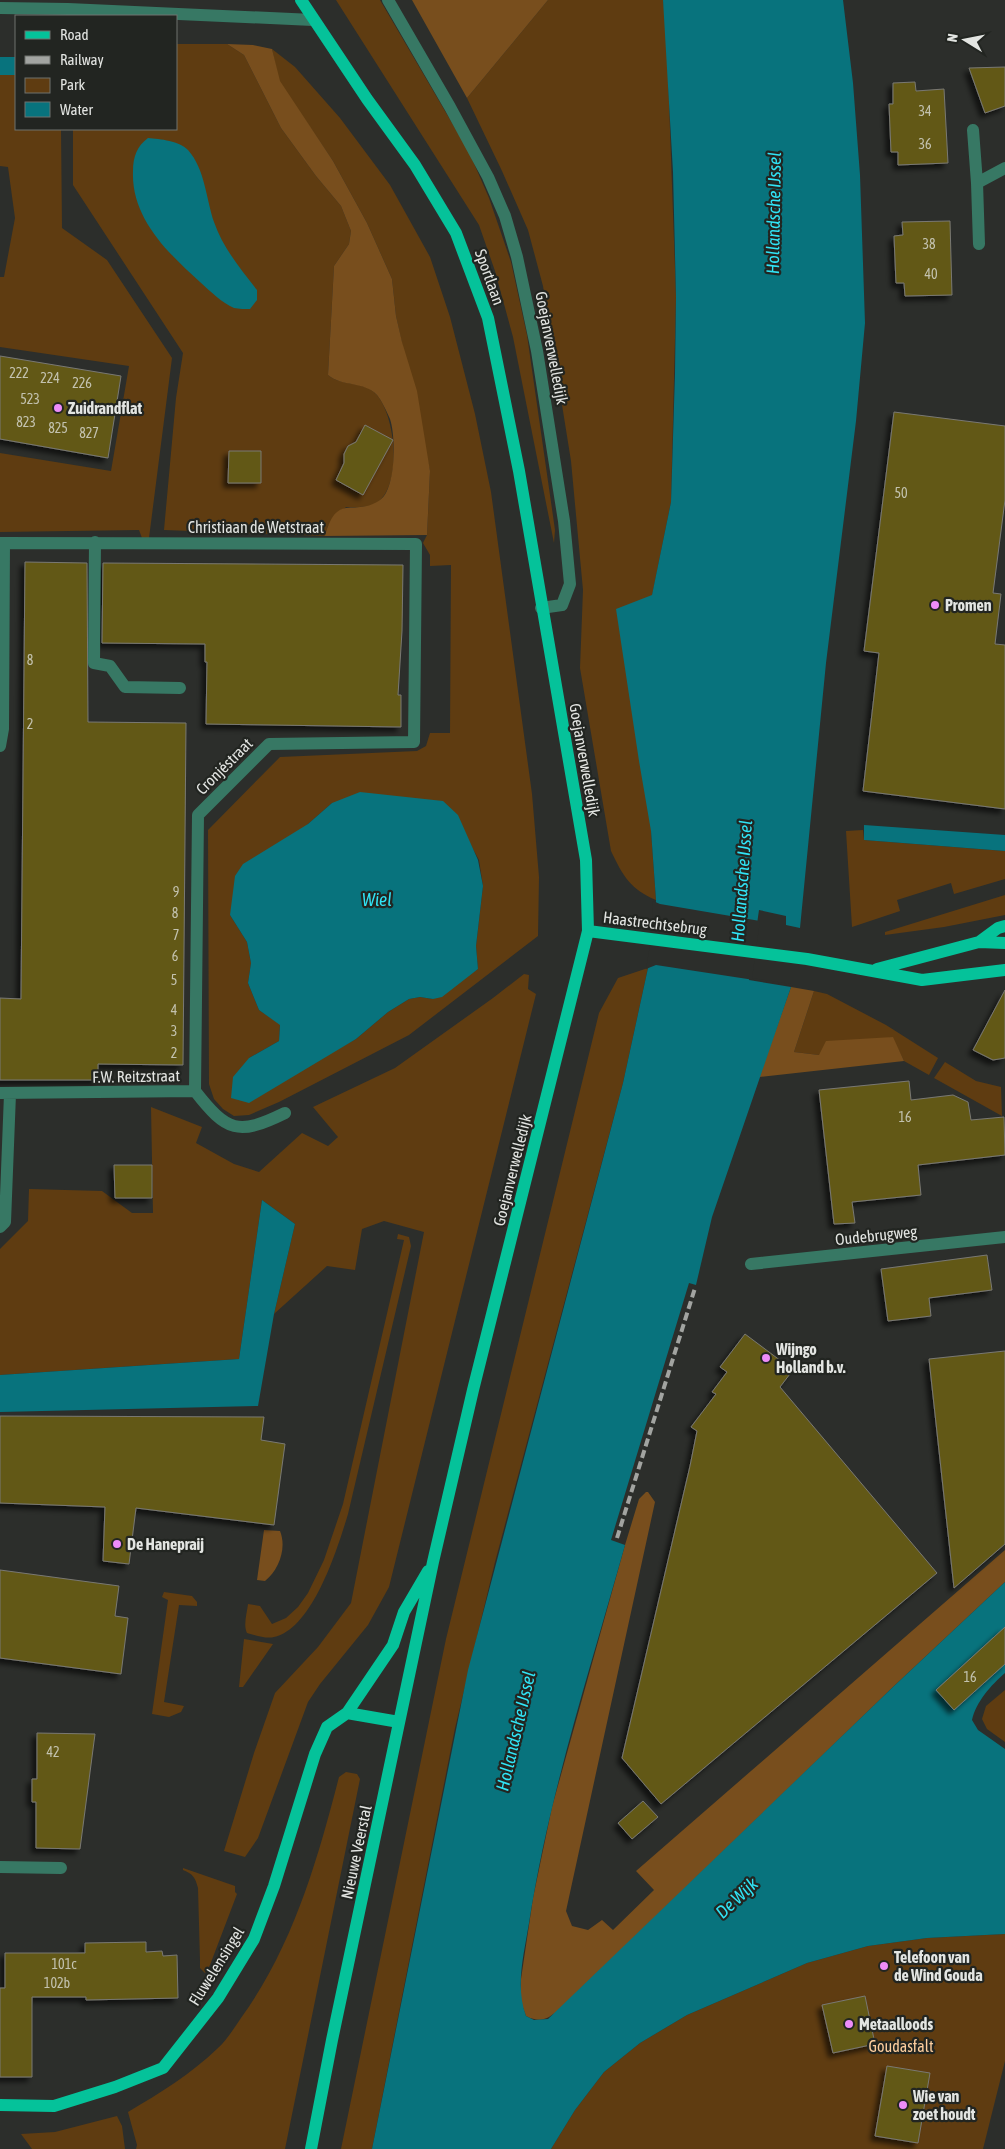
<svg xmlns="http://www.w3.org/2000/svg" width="1005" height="2149" viewBox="0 0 1005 2149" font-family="'Asap Condensed',sans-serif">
  <defs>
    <filter id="shadow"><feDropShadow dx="-4.5" dy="4.5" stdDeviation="2.5" flood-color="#0009"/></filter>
  </defs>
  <rect width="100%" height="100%" fill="#2c2e2b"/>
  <path fill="#5f3c11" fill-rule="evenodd" d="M336,0H380L469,152L489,198L511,262L527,335L555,530L554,543L513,337L495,271L479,225Z
    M548,0H663L666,18L676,297L671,502L652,596L651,831L656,900C630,889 623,876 611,851L580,668L583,590L571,461L543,286L528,230L502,171L467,98Z
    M176,44H227L244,55L281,128L316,176L341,206L351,231L349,244L334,266L328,375C342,387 364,380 377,395C395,417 401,476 382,498C374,509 358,507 346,507L328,526L325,536L164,530L176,398L183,353L73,185V129H176Z
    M272,49L295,67L340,118L390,185L430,257L450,317L475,414L491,492L532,794L539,877L538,936L409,1035L279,1102L249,1115L234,1116L223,1109L214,1099L209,1084L208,830L280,757L417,751L426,746L430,733H450L451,565L430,566V555L423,543L427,535L430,471L396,316L392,279L367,223L333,161L279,81ZM419,800L443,802L469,842L479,860L483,886L476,946L478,969L433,999L420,997L409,999L388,1012L356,1039L320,1059L249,1058L279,1041L280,1024L259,1010L248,983L251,963L247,942L230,915L308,824L332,803Z
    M0,75H16V129H61L62,228L107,260L172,358L149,538H142L139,530L0,532V453L111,471L129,366L0,347V277H4L15,218L8,167L0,166Z
    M863,830L864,840L1005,851V879L954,894L951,883L897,900L900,911L852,927L846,831Z
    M1005,895V915L944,927L885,935V932Z
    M648,968L623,1083L495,1562L455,1728L372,2149H341L446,1639L599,1013L618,978Z
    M524,974L529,975L528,989L536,994L389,1587L368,1625L320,1684L308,1702L258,1838L245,1857L224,1851L254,1753L275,1693L318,1647L351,1603L424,1232L384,1221L362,1229L355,1270L327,1266L274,1314L295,1224L262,1200L239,1359L0,1375V1249L28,1221L29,1189L102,1191L132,1213H153L151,1107L202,1127L196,1143L234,1164L259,1172L302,1133L328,1146L338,1137L313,1107L395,1068L493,998Z
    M814,991L827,994L886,1025L938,1058L929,1075L904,1061L892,1037L819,1055L794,1052Z
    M945,1062L976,1081L1001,1087L1002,1116L934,1078Z
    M398,1234L409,1237L411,1246L348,1514C338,1547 313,1629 274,1637C266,1639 255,1635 247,1633C243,1625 247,1613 248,1604L260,1606L272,1624L286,1618L298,1607L308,1593L324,1560L343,1504L404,1240L397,1239Z
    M164,1592L192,1596L197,1602V1606L179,1605L164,1702L184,1706L181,1712L169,1717L152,1714L168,1600L162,1597Z
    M244,1639L273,1644L243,1687H239Z
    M1005,1690V1742L987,1729L982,1719L986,1706Z
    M346,1772L357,1774L360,1779L285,2149H136L137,2145L128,2112C160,2093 191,2074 218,2048C227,2040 234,2028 241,2018C293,1946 317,1862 339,1777Z
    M183,1868L235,1886V1892L237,1894L210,1965L205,1973L200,1968V1961L198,1888C195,1877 193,1874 183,1870Z
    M1005,1934V2061L983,2149H551L575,2110L604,2072L640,2043L687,2015L807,1963L868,1946L927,1938Z
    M117,2116L122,2126L125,2149H32L21,2134L55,2132Z"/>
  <path fill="#784e1d" d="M412,0H548L467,98Z
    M227,44L253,45L272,49L280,81L333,161L367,223L392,279L396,316L402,342L417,391L430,471L427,535L325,536C337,491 354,518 380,500C396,489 396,436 390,419C387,412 382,401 377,395C364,381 342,387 328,375L334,266L349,244L351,231L341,206L316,176L281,128L244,55Z
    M791,987L814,991L794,1052L819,1055L826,1041L893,1037L904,1061L759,1077Z
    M646,1492H648L655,1502L566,1911L572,1926L588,1930L602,1920L613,1930L654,1890L636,1871L1005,1550V1582L893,1687L562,2007C549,2018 542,2024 526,2016L521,2002V1979L533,1898L552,1807L625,1545L639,1499Z
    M264,1530L280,1531C287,1548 279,1570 265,1581L257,1580Z"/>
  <path fill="#08737d" d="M663,0H843L853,83L860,175L865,323L856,421L826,663L800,928L786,925V916L759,910L749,980L791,987L712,1217L696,1285L689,1283L611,1540L625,1545C590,1670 549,1794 529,1923C524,1954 515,1986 526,2016L534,2020L548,2019L893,1687L1005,1582V1673C991,1685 976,1702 972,1720L978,1730L1005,1749V1934L927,1938L868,1946L807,1963L687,2015L640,2043L604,2072L575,2110L551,2149H372L468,1670L623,1083L648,968L655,934L656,900L651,831L639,761L616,609L652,595L671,502L675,373L676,297L673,172Z
    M0,57H16V75H0Z
    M148,138C160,139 180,141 188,150C205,169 206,198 214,222C223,248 240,268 257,290V300L250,309C245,309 239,309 234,308C222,303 210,291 200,282C168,253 131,218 133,171C133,157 137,146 148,138Z
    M360,792L443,801L458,815L478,860L483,886L476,946L478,969L442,997L433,999L420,997L409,999L388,1012L356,1039L249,1103L231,1098L233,1077L249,1058L279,1041L280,1025L259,1010L248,983L251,963L247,942L230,915L235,876L243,864L308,824L332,803Z
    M864,825L1005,835V851L864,840Z
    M262,1200L295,1224L274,1314L258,1406L0,1412V1375L239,1359Z"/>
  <path fill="#2c2e2b" d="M653,901L660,904L760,921L752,978L791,984L793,986L656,965L646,969L652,933Z"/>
  <path fill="#625917" stroke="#797873" filter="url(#shadow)" d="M1005,67V106L985,113L969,68Z
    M915,82L916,91L944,89L948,163L898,165V152H891L889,104H893V83Z
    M950,221L952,295L905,296L904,283H896L894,236L903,235L902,222Z
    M0,356L121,376L108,458L0,439Z
    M894,412L1005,426V500L993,593L1001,594L995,644L1005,645V809L863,791L879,653L864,651Z
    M365,425L393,440L363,495L336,480L344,463V454L348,446L356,442Z
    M229,451H261V483H228Z
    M25,562L87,563L88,722L186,723L183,1065L98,1064V1080H0V998L21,999Z
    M103,563L403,565L402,631L398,695H401V727L206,724L207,662H205V644L102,643Z
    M1005,990V1058L993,1060L973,1050Z
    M909,1081L911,1100L953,1095L968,1102L971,1120L1004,1117L1005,1155L918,1165L921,1195L852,1202L855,1223L834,1224L819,1090Z
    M114,1165H152V1198H115Z
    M987,1255L992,1290L929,1298L931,1316L888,1321L881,1269Z
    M745,1334L793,1370L780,1387L937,1573L661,1804L622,1758L690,1466L697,1431L691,1427L716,1394L712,1392L727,1372L720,1367Z
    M1005,1351V1544L954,1588L929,1359Z
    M0,1416L264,1417L261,1440L285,1444L274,1525L136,1508L129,1564L103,1561L105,1507L0,1503Z
    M0,1570L119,1586L115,1616L128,1618L121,1674L0,1658Z
    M1005,1627V1664L954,1710L936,1690Z
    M37,1733L95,1734L80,1849L36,1848V1802H32V1779H37Z
    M643,1801L658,1817L632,1839L618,1823Z
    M146,1942V1952L162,1951L163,1956L177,1955L178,1998L86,2000V1997H32V2077H0V1988H5V1953H85V1943Z
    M865,1996L875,2044L833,2053L822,2005Z
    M887,2066L930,2073L918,2143L875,2136Z"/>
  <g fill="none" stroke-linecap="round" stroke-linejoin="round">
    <path stroke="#377864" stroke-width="12" d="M388,0L450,107L488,177L505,216L517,257L537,351L564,521L570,584L562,605L541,608
      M0,8L68,9L313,20
      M973,130L977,183L1005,168
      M977,183L979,244
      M95,542L94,663L110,666L125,687L180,688
      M0,543L416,544L414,742L269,744L198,815L195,1091
      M0,746L3,729L4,543
      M0,1093L195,1091C227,1132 238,1136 285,1113
      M0,1227L5,1222L10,1094
      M751,1264L1005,1237
      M0,1867L61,1868"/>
    <path stroke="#05c29a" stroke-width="12" d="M301,0L367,99L415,165L456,233L488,318L519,471L586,860L588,931L473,1390L433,1562L332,2040L311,2149
      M588,931L807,959L922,980L1005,970
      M979,942L1005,943
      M877,969L979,942L998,928L1005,926
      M347,1713L393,1645L404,1612L428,1571
      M0,2105L54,2106L115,2087L163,2068L218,1998L254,1939L274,1886L315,1754L327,1727L347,1713L399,1722"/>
    <path stroke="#a2a4a1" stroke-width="4" stroke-dasharray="8 4" stroke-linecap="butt" d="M617,1538L695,1288"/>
  </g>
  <g fill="#ed8cf9" stroke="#222521" stroke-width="2">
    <circle cx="58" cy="408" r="5"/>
    <circle cx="935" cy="605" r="5"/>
    <circle cx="766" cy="1358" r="5"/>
    <circle cx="117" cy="1544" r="5"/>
    <circle cx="884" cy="1966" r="5"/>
    <circle cx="849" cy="2024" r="5"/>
    <circle cx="903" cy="2105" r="5"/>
  </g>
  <g text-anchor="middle" stroke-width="4.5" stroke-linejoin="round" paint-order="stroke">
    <g font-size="14" fill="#c3c2af">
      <text x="925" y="116">34</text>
      <text x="925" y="149">36</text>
      <text x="929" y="249">38</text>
      <text x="931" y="279">40</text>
      <text x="19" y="378">222</text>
      <text x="50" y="383">224</text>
      <text x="82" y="388">226</text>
      <text x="30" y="404">523</text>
      <text x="26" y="427">823</text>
      <text x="58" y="433">825</text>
      <text x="89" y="438">827</text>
      <text x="901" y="498">50</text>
      <text x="30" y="665">8</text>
      <text x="30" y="729">2</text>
      <text x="176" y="897">9</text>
      <text x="175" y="918">8</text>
      <text x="176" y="940">7</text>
      <text x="175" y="961">6</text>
      <text x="174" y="985">5</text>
      <text x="174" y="1015">4</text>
      <text x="174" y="1036">3</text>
      <text x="174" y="1058">2</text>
      <text x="905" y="1122">16</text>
      <text x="970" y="1682">16</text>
      <text x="53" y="1757">42</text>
      <text x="64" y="1969">101c</text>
      <text x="57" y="1988">102b</text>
    </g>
    <g font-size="16" fill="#e3e5e2" stroke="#222521">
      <text transform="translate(490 277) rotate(70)" y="6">Sportlaan</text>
      <text transform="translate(552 348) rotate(79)" y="6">Goejanverwelledijk</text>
      <text x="256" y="533">Christiaan de Wetstraat</text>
      <text transform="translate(585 760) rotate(80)" y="6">Goejanverwelledijk</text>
      <text transform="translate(224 766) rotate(-45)" y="6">Cronjéstraat</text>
      <text transform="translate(655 923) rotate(7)" y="6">Haastrechtsebrug</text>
      <text transform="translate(136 1076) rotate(-1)" y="6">F.W. Reitzstraat</text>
      <text transform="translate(512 1170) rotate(-76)" y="6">Goejanverwelledijk</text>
      <text transform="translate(876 1235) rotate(-6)" y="6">Oudebrugweg</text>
      <text transform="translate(356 1852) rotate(-78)" y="6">Nieuwe Veerstal</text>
      <text transform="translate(216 1966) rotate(-58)" y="6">Fluwelensingel</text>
    </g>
    <g font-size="16" font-weight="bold" fill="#e3e5e2" stroke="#222521" text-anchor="start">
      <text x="68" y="414">Zuidrandflat</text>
      <text x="945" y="611">Promen</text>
      <text x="776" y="1355">Wijngo<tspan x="776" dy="18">Holland b.v.</tspan></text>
      <text x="127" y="1550">De Hanepraij</text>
      <text x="894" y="1963">Telefoon van<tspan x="894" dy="18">de Wind Gouda</tspan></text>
      <text x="859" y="2030">Metaalloods</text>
      <text x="913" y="2102">Wie van<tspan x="913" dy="18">zoet houdt</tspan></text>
    </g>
    <g font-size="16" fill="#fdce9e" stroke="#222521">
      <text x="901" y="2052">Goudasfalt</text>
    </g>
    <g font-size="18" font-style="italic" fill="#30e4f6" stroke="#222521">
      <text transform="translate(774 213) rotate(-89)" y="6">Hollandsche IJssel</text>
      <text transform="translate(742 881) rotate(-86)" y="6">Hollandsche IJssel</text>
      <text x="377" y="906">Wiel</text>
      <text transform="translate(516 1731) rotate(-77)" y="6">Hollandsche IJssel</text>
      <text transform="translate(737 1898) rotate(-43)" y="6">De Wijk</text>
    </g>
  </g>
  <rect x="15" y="15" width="162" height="115" fill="#222521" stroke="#6f726e"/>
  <rect x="25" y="31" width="25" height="8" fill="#05c29a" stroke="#6f726e"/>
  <text x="60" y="40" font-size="15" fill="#e3e5e2">Road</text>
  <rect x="25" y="56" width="25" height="8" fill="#a2a4a1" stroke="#6f726e"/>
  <text x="60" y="65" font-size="15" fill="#e3e5e2">Railway</text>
  <rect x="25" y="78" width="25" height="15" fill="#5f3c11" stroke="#6f726e"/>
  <text x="60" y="90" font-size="15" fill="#e3e5e2">Park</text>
  <rect x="25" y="102" width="25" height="15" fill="#08737d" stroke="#6f726e"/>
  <text x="60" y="115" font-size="15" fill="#e3e5e2">Water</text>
  <g transform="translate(965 40) rotate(280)" stroke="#222521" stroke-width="4" paint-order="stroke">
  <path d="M0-4L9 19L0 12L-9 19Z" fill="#e3e5e2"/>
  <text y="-8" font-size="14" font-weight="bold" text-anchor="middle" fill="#e3e5e2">N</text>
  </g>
</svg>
